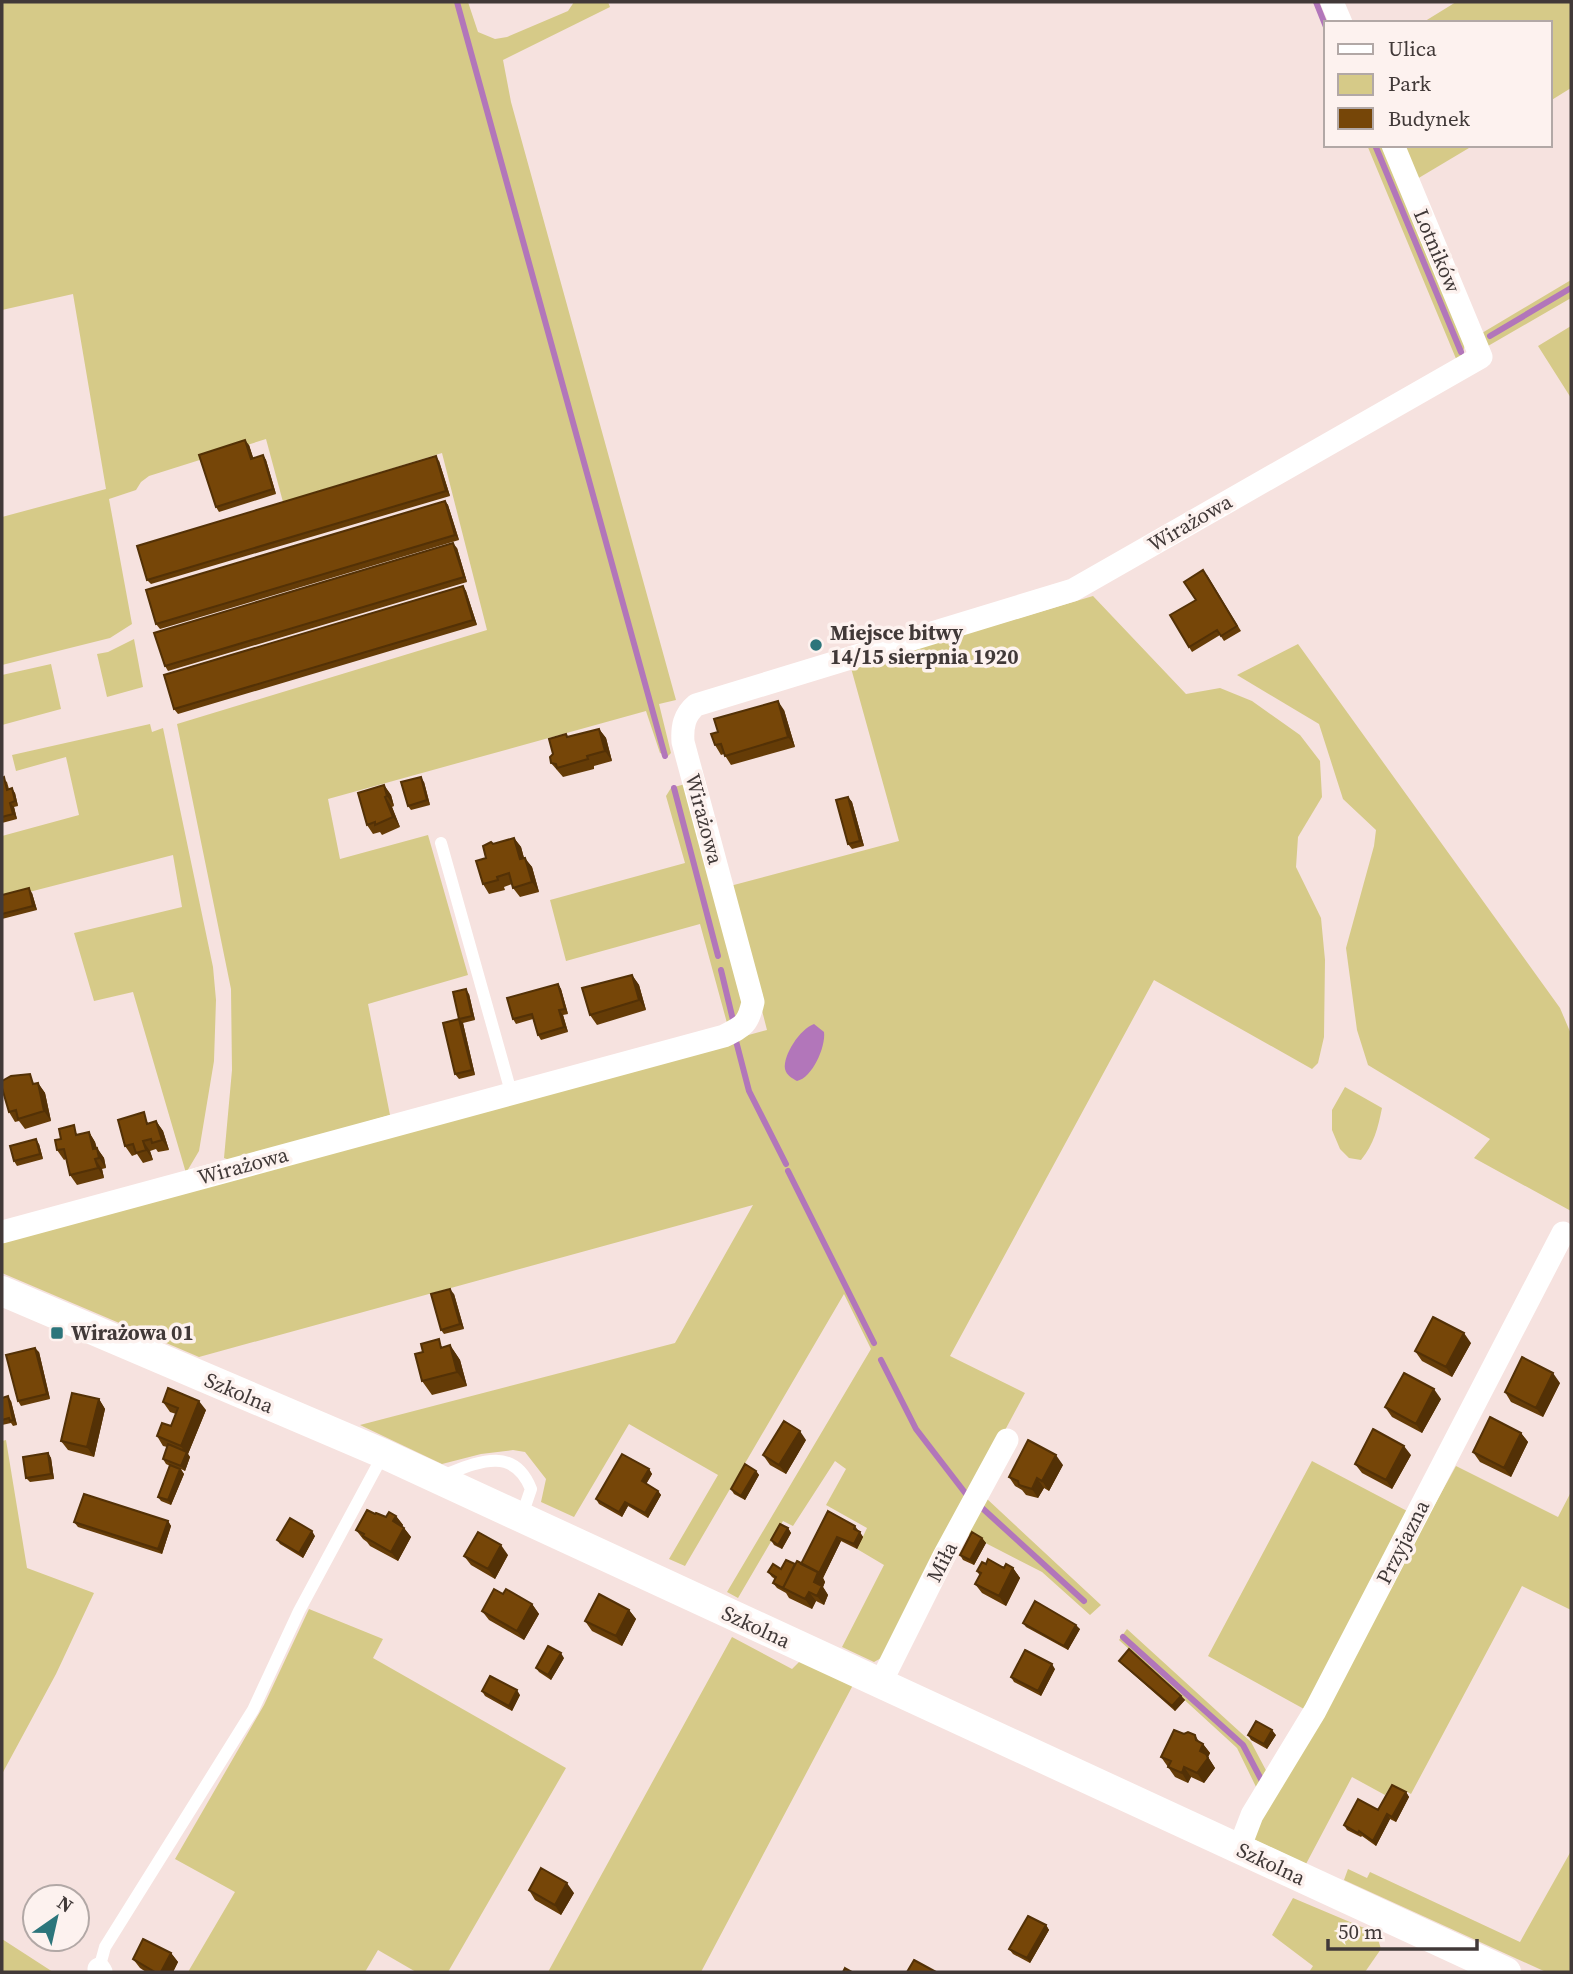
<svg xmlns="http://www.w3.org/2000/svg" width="1573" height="1974" viewBox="0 0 1573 1974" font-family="'Source Serif 4',serif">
  <rect width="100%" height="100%" fill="#f6e2df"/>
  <path fill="#d6ca88" d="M2,2H468L478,32L495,39L507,37L568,11L574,2H608L610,7L503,60L511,102L676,700L659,704L671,753L668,756L660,753L646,711L328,799L340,859L428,835L468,975L368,1004L390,1115L232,1161L224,1158L232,1070L231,989L177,724L487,630L442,453L283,502L266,439L149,476L141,482L136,490L109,499L132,624L110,638L2,665V517L106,489L73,294L2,310Z
    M1456,2H1571V88L1550,101V23H1422Z
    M1367,145H1385L1465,345L1462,355L1457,361Z
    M1403,145H1474L1417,179Z
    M1571,280V298L1488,346L1482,333Z
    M1571,326V398L1538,346Z
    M1093,596L1186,694L1220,688L1252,701L1300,735L1320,761L1322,797L1298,837L1296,867L1321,918L1325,960L1324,1037L1318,1063L1312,1069L1154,980L950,1356L1025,1393L883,1657L874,1662L842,1647L884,1565L857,1549L867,1528L826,1505L846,1469L835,1461L793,1526L783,1521L738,1598L727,1592L871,1349L844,1294L685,1566L669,1559L718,1475L629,1424L574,1517L541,1502L546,1479L525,1452L513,1450L481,1454L442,1464L360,1425L675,1343L753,1205L199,1357L2,1273V1240L767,1030L730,886L899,841L851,668Z
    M134,639L143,687L107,697L97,654L108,652Z
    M1298,644L1560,1008L1571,1034V1211L1474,1158L1490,1139L1368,1065L1357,1030L1346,948L1374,846L1376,830L1343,799L1319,724L1237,675Z
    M51,664L61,709L2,725V675Z
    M150,724L152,732L163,728L213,967L216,1000L214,1061L199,1151L186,1173L133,992L94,1001L74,933L182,907L173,855L2,899V836L79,815L66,757L16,771L12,755Z
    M685,784L743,1007L742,1015L727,1023L700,924L566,961L550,900L685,863L666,796L671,788Z
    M1345,1087L1382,1108C1378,1128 1374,1144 1361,1160L1349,1158L1340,1149L1332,1130V1110Z
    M6,1440L27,1568L94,1593L56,1674L2,1774V1441Z
    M1312,1461L1409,1512L1304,1709L1208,1656Z
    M1456,1466L1558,1517L1571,1492V1610L1522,1586L1411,1794L1392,1784L1385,1795L1352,1777L1306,1864L1251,1838Z
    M986,1498L1101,1605L1090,1615L1042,1572L968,1534Z
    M309,1609L383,1639L373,1658L566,1768L448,1972H416L378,1950L365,1972H188L235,1892L175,1859L264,1705Z
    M1127,1629L1251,1742L1269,1776L1259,1793L1237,1748L1119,1640Z
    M732,1637L792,1669L802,1659L853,1685L701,1972H548Z
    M1571,1851V1972H1546L1344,1880L1348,1869L1367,1878L1370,1872L1520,1942Z
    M1293,1898L1376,1933L1381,1949L1365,1972H1309L1313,1966L1272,1935Z
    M2,1939L53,1972H2Z"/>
  <path fill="#b276ba" d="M814,1024L824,1032C826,1047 812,1078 797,1081C792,1078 787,1076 785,1069C783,1055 800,1029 814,1024Z"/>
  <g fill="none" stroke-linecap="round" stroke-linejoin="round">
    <path stroke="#b276ba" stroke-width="6" d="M457,2L665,756
      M1316,2L1326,27
      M1375,145L1461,352
      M1490,336L1571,288
      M674,788L718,956
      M721,970L733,1020
      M736,1041L749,1091L786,1164
      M788,1171L874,1343
      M881,1360L916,1429L966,1494
      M981,1507L1084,1601
      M1123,1637L1243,1745L1263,1783"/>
    <path stroke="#fff" stroke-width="12" d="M441,843L511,1092
      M442,1476C476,1463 513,1444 531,1489L521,1518
      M99,1969L105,1947L253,1710L299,1611L383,1455"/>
    <path stroke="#fff" stroke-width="23" d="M1332,2L1341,23
      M2,1232L724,1036C744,1026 748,1024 753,1002L683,742C682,727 684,715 696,705L1073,590L1481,357L1393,145
      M880,1684L944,1556L1007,1440
      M1239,1849L1252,1815L1315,1711L1563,1233
      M99,1969L101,1972"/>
    <path stroke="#fff" stroke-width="30" d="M2,1291L384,1454L1506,1972"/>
  </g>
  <path fill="#653c07" d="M249,445L253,458L263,455L266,460L276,494L219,512L216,507Z
    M439,461L450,496L151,584L147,580Z
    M445,501L448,505L459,540L160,629L156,624Z
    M457,548L467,582L168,671L165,666Z
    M1207,575L1241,631L1224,641L1220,635L1192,652L1189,647L1196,600Z
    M463,586L466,591L477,625L178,714L174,709Z
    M784,710L795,747L731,765L724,754L721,755L715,745Z
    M599,729L606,738L612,761L594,766V769L563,777L551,763L553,754L566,734L568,737Z
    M2,778L7,782L9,789L15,793L18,806L14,807L17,819L2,823Z
    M424,782L430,805L411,810L408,806Z
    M384,785L391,795L394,806L392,807L400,827L382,835L380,832L373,834L367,825Z
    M848,797L852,802L864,846L852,849L848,844Z
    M514,838L521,847L524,858L532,867L539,892L520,897L513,888L512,884L504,887L505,890L489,894L483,884L486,858L493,844Z
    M32,893L37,910L2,919V895Z
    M632,975L639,985L646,1010L597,1025L590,1015Z
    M558,984L561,989L568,1014L563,1015L568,1032L541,1040L538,1035L533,1019L516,1024L513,1019Z
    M469,994L475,1020L463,1023L475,1075L459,1079L455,1074L459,1019Z
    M36,1083H38L45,1093L51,1121L25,1129L19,1121L15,1122L9,1112Z
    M156,1121L163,1131L169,1150L158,1152L156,1149L150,1151L153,1160L143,1163L137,1154L132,1156L125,1146Z
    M89,1132L95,1142L97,1148L104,1158L106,1168L102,1169L104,1178L77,1185L70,1175L66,1159L64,1160L57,1150L80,1134Z
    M39,1144L43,1159L17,1166L14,1161Z
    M454,1294L464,1329L444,1334L441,1330Z
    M1471,1343L1452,1377L1422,1361L1415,1351Z
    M450,1345L460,1360L467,1386L432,1395L422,1381Z
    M39,1352L50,1399L21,1406L18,1401Z
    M1560,1383L1543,1417L1511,1402L1505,1392Z
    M2,1398L11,1401L17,1425L13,1426L11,1423L2,1425Z
    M99,1399L105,1409L94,1457L68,1450L61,1441Z
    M1441,1399L1422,1433L1392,1417L1385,1407Z
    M163,1402L206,1410L188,1454L190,1457L185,1471L181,1469L184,1474L171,1505L161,1501L158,1497L170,1466L166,1464L163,1459L167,1447L163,1446L157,1436L171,1426L176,1414L170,1412Z
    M1521,1433L1528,1442L1511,1477L1480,1462L1473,1452Z
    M806,1440L786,1474L770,1465L763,1455Z
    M48,1453L51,1458L54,1479L30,1482L26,1478Z
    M1411,1455L1392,1489L1362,1473L1355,1464Z
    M1063,1465L1049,1491L1044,1488L1038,1498L1026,1495L1022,1490L1015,1486L1009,1477Z
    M649,1469L652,1474L646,1484L658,1491L661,1495L648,1518L628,1506L622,1517L599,1504L596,1499Z
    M756,1471L759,1475L745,1500L734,1494L731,1489Z
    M828,1511L855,1526L863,1537L857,1549L841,1541L823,1578L825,1582L823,1587L828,1595L824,1605L816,1601L812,1609L789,1598L786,1593L777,1588L773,1583L775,1579L772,1577L768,1572L801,1564Z
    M375,1514L386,1517L396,1516L403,1525L402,1527L404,1528L411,1537L398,1561L370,1546L367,1542L363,1539L356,1530Z
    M168,1521L171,1526L162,1554L78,1527L74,1522Z
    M788,1528L791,1533L782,1549L774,1545L771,1540Z
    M315,1536L303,1558L280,1544L277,1540Z
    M982,1538L986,1543L974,1565L963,1560L960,1555Z
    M508,1555L495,1579L471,1565L464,1556Z
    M986,1564L1013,1568L1020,1578L1006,1606L982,1593L975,1584L980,1576L977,1571Z
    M503,1594L532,1604L539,1614L524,1640L489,1620L482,1611Z
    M629,1610L636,1619L622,1646L592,1631L585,1621Z
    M1023,1623L1080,1629L1068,1650L1026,1627Z
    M564,1658L551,1680L539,1672L536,1668Z
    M1119,1661L1181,1696L1185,1700L1175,1711L1123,1665Z
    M1055,1669L1041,1696L1014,1682L1011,1677Z
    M482,1691L520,1695L512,1711L485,1696Z
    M1248,1735H1276L1267,1749L1251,1740Z
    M1199,1742L1203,1744L1210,1753L1208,1757L1215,1768L1204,1783L1191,1777L1188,1783L1175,1777L1161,1757Z
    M1406,1792L1409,1797L1396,1822L1390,1819L1376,1846L1362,1836L1361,1837L1347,1830L1344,1825L1378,1810Z
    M529,1890L574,1893L561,1915L535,1900Z
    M1046,1925L1049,1930L1030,1963L1013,1954L1009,1949Z
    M171,1953L178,1962L173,1972H146L140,1968L133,1959Z"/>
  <path fill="#533106" d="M245,440L249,445L255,463L251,459Z
    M263,455L266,460L276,494L273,489Z
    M436,456L439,461L450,496L446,491Z
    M445,501L448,505L459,540L455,535Z
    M453,543L457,548L467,582L464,577Z
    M463,586L466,591L477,625L473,620Z
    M778,701L784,710L795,747L788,737Z
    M599,729L606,738L612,761L605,751Z
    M421,777L424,782L430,805L427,800Z
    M384,785L391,795L394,806L387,796Z
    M12,788L15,793L18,806L15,801Z
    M385,797L392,807L400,827L393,817Z
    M848,797L852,802L864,846L860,841Z
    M10,803L14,807L17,819L13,814Z
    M514,838L521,847L527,869L520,859Z
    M525,858L532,867L539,892L532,882Z
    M29,888L32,893L37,910L33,906Z
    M632,975L639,985L646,1010L639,1000Z
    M558,984L561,989L568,1014L565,1009Z
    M466,989L469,994L475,1020L472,1016Z
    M559,1010L563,1015L568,1032L564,1027Z
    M459,1019L463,1023L475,1075L472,1070Z
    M38,1083L45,1093L51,1121L44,1111Z
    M156,1121L163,1131L169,1150L162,1140Z
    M89,1132L95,1142L99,1159L93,1149Z
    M36,1139L39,1144L43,1159L40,1154Z
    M143,1141L150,1151L153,1160L146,1150Z
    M97,1148L104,1158L106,1168L99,1158Z
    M95,1159L102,1169L104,1178L98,1168Z
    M450,1289L454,1294L464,1329L460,1324Z
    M1464,1333L1471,1343L1452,1377L1446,1367Z
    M450,1345L460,1360L467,1386L457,1372Z
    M35,1348L39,1352L50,1399L47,1394Z
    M1553,1373L1560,1383L1543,1417L1536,1408Z
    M1434,1389L1441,1399L1422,1433L1416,1424Z
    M8,1396L11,1401L17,1425L13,1420Z
    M99,1399L105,1409L94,1457L87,1447Z
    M199,1401L206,1410L188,1454L190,1457L185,1471L181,1466L186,1454L181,1446Z
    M800,1431L806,1440L786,1474L779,1465Z
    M1521,1433L1528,1442L1511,1477L1504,1468Z
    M1404,1446L1411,1455L1392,1489L1386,1480Z
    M48,1453L51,1458L54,1479L51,1474Z
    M1056,1455L1063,1465L1049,1491L1042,1481Z
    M180,1469L184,1474L171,1505L168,1500Z
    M649,1469L652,1474L645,1486L642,1481Z
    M756,1471L759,1475L745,1500L741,1496Z
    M1037,1478L1044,1488L1038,1498L1032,1489Z
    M658,1491L661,1495L648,1518L645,1513Z
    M625,1502L628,1506L622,1517L619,1512Z
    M396,1516L403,1525L400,1531L393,1521Z
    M168,1521L171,1526L162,1554L158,1549Z
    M404,1528L411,1537L398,1561L391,1552Z
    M788,1528L791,1533L782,1549L778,1545Z
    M312,1531L315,1536L303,1558L299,1553Z
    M860,1532L863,1537L857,1549L854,1544Z
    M837,1537L841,1541L823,1578L825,1582L823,1587L828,1595L824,1605L817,1596L814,1582Z
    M982,1538L986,1543L974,1565L970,1560Z
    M501,1545L508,1555L495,1579L488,1569Z
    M1013,1568L1020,1578L1006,1606L999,1596Z
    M809,1592L816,1601L812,1609L805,1599Z
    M532,1604L539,1614L524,1640L517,1631Z
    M629,1610L636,1619L622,1646L616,1636Z
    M1076,1625L1080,1629L1068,1650L1064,1646Z
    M561,1653L564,1658L551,1680L548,1675Z
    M1052,1664L1055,1669L1041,1696L1038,1691Z
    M517,1690L520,1695L512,1711L509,1706Z
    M1181,1696L1185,1700L1175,1711L1172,1706Z
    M1272,1730L1276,1735L1267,1749L1264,1744Z
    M1195,1735L1201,1745L1203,1744L1210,1753L1208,1757L1215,1768L1204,1783L1197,1773L1200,1751Z
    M1184,1767L1191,1777L1188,1783L1182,1773Z
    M1406,1792L1409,1797L1396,1822L1392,1817Z
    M1387,1814L1390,1819L1376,1846L1373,1841Z
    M567,1883L574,1893L561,1915L555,1905Z
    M1046,1925L1049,1930L1030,1963L1027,1958Z
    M171,1953L178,1962L173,1972H161Z"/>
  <path fill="#764608" stroke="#533106" stroke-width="2" d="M245,440L251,459L263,455L273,489L216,507L199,455Z
    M436,456L446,491L147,580L137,546Z
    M445,501L455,535L156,624L146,590Z
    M453,543L464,577L165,666L154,633Z
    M1203,570L1237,626L1221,636L1217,630L1189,647L1170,615L1196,600L1184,582Z
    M463,586L473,620L174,709L164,675Z
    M778,701L788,737L725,756L721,744L715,745L711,734L718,732L714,719Z
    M599,729L605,751L587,756L588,759L557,768L556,764L551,763L550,757L553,754L549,739L566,734L567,737Z
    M4,777L7,790L12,788L15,801L10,803L13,814L2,817V778Z
    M421,777L427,800L408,806L401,782Z
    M384,785L387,796L385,797L393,817L375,825V822L367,825L358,793Z
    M848,797L860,841L848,844L836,800Z
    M514,838L520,859L525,858L532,882L513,888L509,873L497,877L498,880L483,884L476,861L486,858L483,846L491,842L493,844Z
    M29,888L33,906L2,914V895Z
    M632,975L639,1000L590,1015L582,988Z
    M558,984L565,1009L559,1010L564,1027L538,1035L532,1014L513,1019L507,998Z
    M466,989L472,1016L459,1019L453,992Z
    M459,1019L472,1070L455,1074L443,1023Z
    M30,1074L33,1084L38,1083L44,1111L18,1119L16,1110L9,1112L2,1088V1081L11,1076Z
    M144,1112L147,1124L156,1121L162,1140L152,1143L151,1139L143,1141L146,1150L136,1153L133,1144L125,1146L118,1120Z
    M74,1125L76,1135L89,1132L93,1149L97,1148L99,1158L95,1159L98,1168L70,1175L64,1149L57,1150L55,1140L61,1139L59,1129Z
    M36,1139L40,1154L14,1161L10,1146Z
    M450,1289L460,1324L441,1330L431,1294Z
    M1433,1317L1464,1333L1446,1367L1415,1351Z
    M439,1339L441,1348L450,1345L457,1372L422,1381L415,1354L423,1352L421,1344Z
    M35,1348L47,1394L18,1401L6,1355Z
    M1522,1357L1553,1373L1536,1408L1505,1392Z
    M1404,1373L1434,1389L1416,1424L1385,1407Z
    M168,1388L199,1401L181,1446L157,1436L162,1423L171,1426L178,1408L163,1402Z
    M72,1393L99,1399L87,1447L61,1441Z
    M8,1396L13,1420L10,1421L9,1418L2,1420V1398Z
    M1490,1417L1521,1433L1504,1468L1473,1452Z
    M784,1421L800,1431L779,1465L763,1455Z
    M1373,1429L1404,1446L1386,1480L1355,1464Z
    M1028,1440L1056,1455L1042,1481L1037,1478L1032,1489L1019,1485L1018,1481L1009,1477Z
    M168,1444L187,1452L181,1466L163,1459Z
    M48,1453L51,1474L26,1478L23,1457Z
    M622,1454L649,1469L642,1481L658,1491L645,1513L625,1502L619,1512L596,1499Z
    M745,1464L756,1471L741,1496L731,1489Z
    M170,1465L180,1469L168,1500L158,1497Z
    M84,1494L168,1521L158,1549L74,1522Z
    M367,1510L375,1514L376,1513L386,1517L389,1512L396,1516L393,1521L404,1528L391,1552L363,1536L364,1534L356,1530Z
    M828,1511L855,1526L854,1529L860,1532L854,1544L837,1537L819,1573L801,1564Z
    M290,1518L312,1531L299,1553L277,1540Z
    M780,1524L788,1528L778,1545L771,1540Z
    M478,1532L501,1545L488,1569L464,1556Z
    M972,1532L982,1538L970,1560L960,1555Z
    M988,1559L1004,1568L1006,1564L1013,1568L999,1596L975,1584L981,1573L977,1571L982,1562L986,1564Z
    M786,1560L795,1564L783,1588L773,1583L776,1577L768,1572L773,1564L781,1569Z
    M797,1561L818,1572L814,1582L822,1586L817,1596L809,1592L805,1599L783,1588Z
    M494,1589L503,1594L506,1589L532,1604L517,1631L482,1611Z
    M599,1594L629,1610L616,1636L585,1621Z
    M1035,1601L1076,1625L1064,1646L1023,1623Z
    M548,1646L561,1653L548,1675L536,1668Z
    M1129,1649L1181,1696L1172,1706L1119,1661Z
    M1025,1650L1052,1664L1038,1691L1011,1677Z
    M490,1676L517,1690L509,1706L482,1691Z
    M1256,1721L1272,1730L1264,1744L1248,1735Z
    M1174,1730L1184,1734L1188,1732L1195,1735L1196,1740L1203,1744L1200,1751L1206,1754L1208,1758L1197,1773L1184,1767L1182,1773L1168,1767L1171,1761L1161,1757Z
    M1392,1785L1406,1792L1392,1817L1387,1814L1373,1841L1359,1831L1358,1833L1344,1825L1358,1799L1378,1810Z
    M541,1868L567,1883L555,1905L529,1890Z
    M1028,1916L1046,1925L1027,1958L1009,1949Z
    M143,1939L171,1953L161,1972H155L133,1959Z
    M914,1960L936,1972H907Z
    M845,1968L852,1972H843Z"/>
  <g fill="#2c757b" stroke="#fdf2ef" stroke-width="2.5">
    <circle cx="816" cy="645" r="7"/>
    <rect x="50" y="1326" width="14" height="14" rx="3.5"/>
  </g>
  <g text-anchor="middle" stroke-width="7" stroke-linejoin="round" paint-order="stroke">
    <g font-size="21" fill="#413938" stroke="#fdf2ef">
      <text transform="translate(1437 251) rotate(67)" y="7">Lotników</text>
      <text transform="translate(1190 523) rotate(-30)" y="7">Wirażowa</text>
      <text transform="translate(704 819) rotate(75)" y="7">Wirażowa</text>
      <text transform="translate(243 1166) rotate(-15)" y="7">Wirażowa</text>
      <text transform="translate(239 1393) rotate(23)" y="7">Szkolna</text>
      <text transform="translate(1403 1542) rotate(-63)" y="7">Przyjazna</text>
      <text transform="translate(942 1562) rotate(-63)" y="7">Miła</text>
      <text transform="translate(756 1627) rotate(25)" y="7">Szkolna</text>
      <text transform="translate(1271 1864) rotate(25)" y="7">Szkolna</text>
    </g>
    <g font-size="21" font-weight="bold" fill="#413938" stroke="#fdf2ef" text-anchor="start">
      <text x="830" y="640">Miejsce bitwy<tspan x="830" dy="24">14/15 sierpnia 1920</tspan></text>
      <text x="71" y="1340">Wirażowa 01</text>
    </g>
  </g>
  <rect width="1573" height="1974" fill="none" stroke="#413938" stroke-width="7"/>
  <rect x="1324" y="21" width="228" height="126" fill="#fdf2ef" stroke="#b2a8a6" stroke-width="2"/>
  <rect x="1338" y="44" width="35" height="10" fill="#ffffff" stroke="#b2a8a6" stroke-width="2"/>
  <text x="1388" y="56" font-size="21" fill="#413938">Ulica</text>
  <rect x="1338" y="74" width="35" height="21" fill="#d6ca88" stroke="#b2a8a6" stroke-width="2"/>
  <text x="1388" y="91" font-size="21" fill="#413938">Park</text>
  <rect x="1338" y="108" width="35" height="21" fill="#764608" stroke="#b2a8a6" stroke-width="2"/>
  <text x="1388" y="126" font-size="21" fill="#413938">Budynek</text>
  <g transform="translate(56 1918) rotate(34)"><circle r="33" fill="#fdf2ef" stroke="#b2a8a6" stroke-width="2"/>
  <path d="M0-5L12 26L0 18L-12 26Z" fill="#2c757b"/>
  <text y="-10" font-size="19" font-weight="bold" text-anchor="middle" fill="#413938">N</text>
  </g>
  <path d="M1328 1939v10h149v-10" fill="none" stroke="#413938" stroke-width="3.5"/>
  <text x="1338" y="1939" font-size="21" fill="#413938" stroke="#fdf2ef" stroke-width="5" paint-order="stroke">50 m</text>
</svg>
